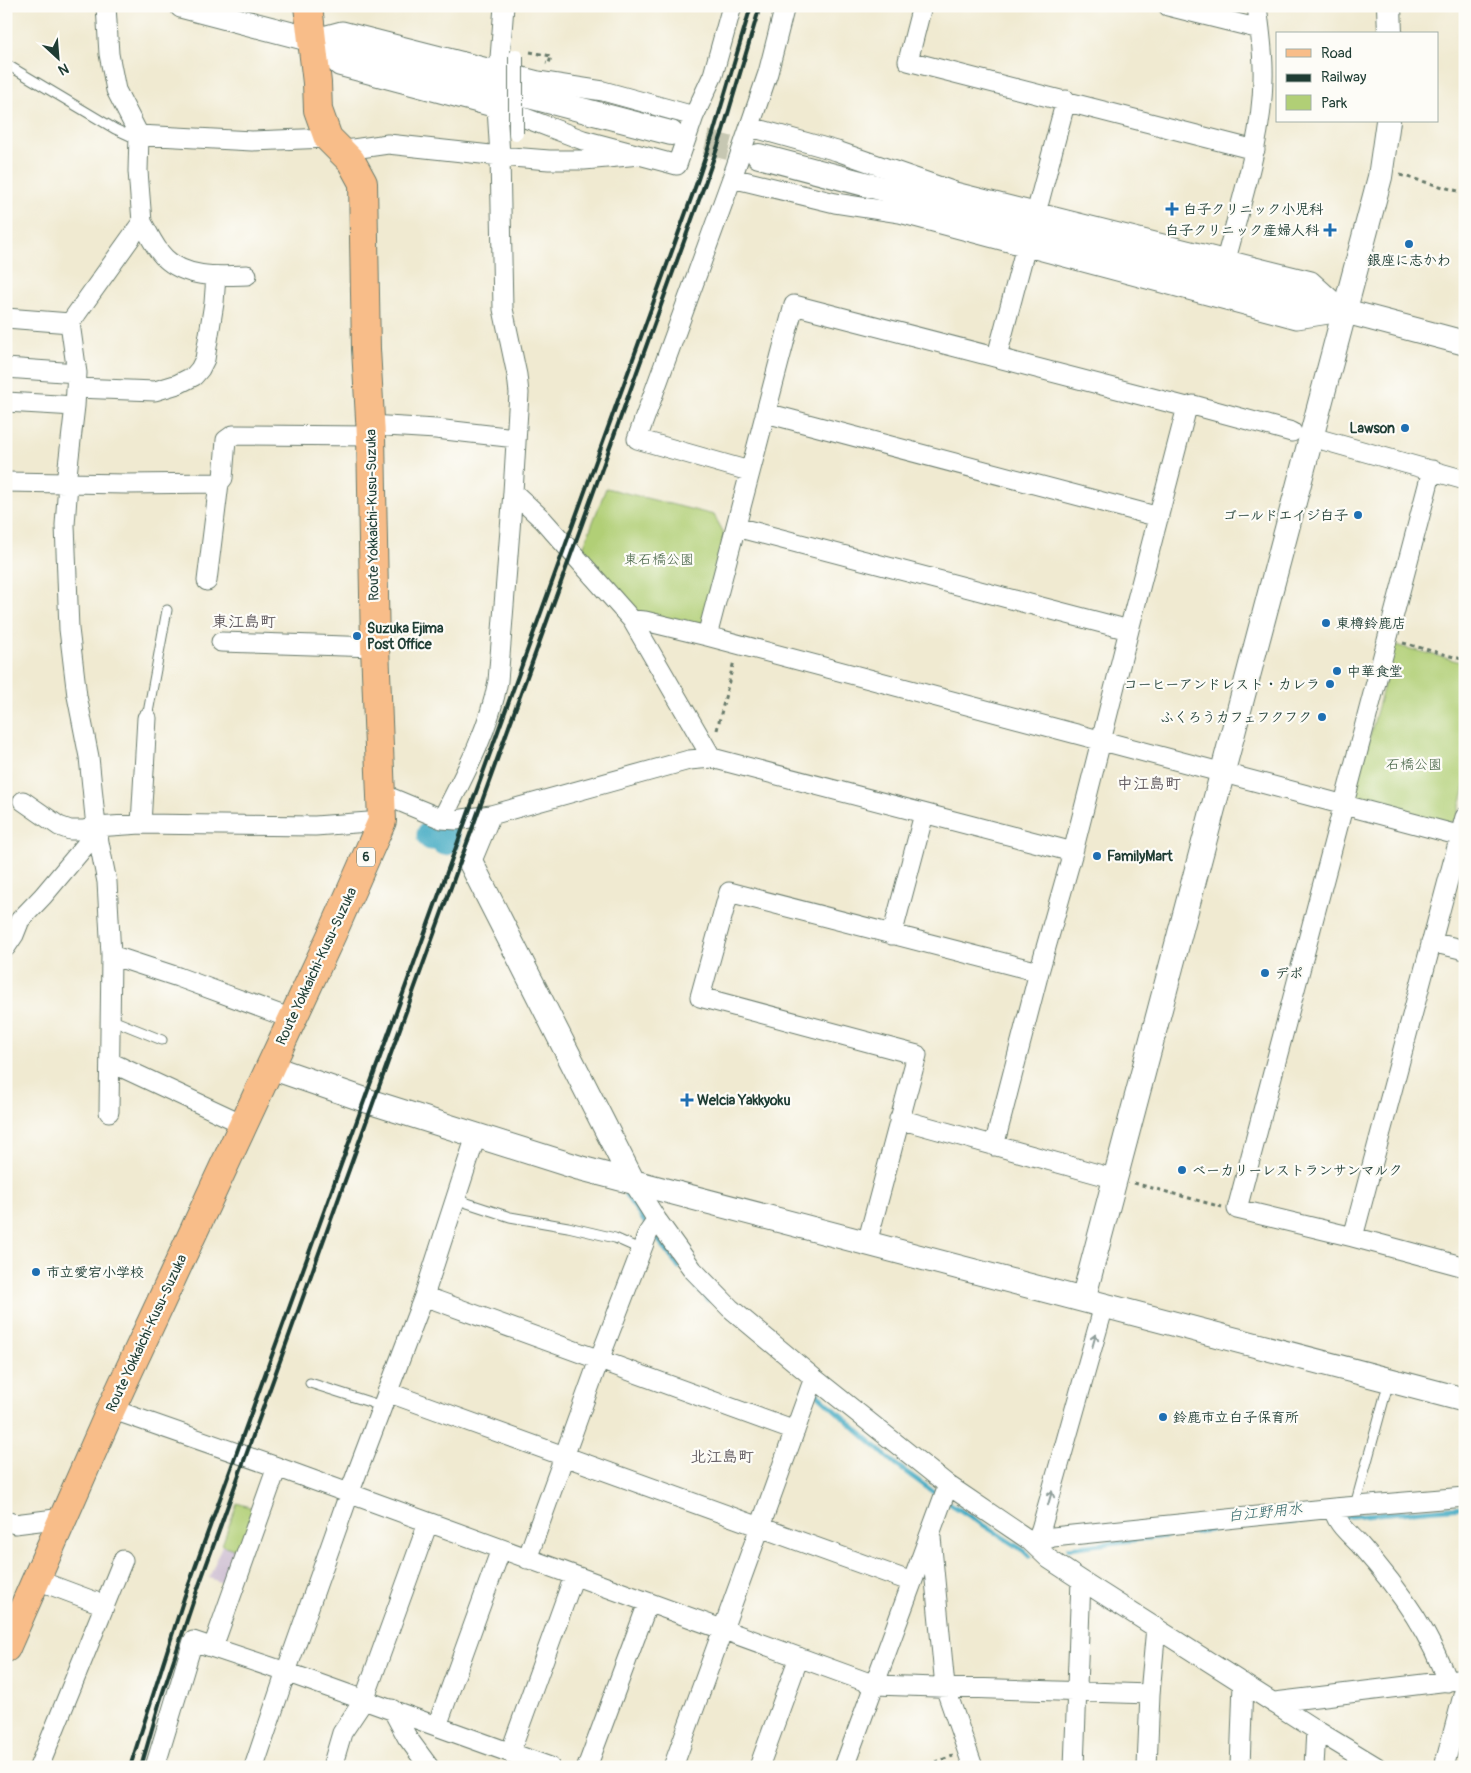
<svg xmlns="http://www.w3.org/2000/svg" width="1471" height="1773" viewBox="0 0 1471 1773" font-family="Pangolin,'Klee One',sans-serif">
  <rect width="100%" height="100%" fill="#fdfcf7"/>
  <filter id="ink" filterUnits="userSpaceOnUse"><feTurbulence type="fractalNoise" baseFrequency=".02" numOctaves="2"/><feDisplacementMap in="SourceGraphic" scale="10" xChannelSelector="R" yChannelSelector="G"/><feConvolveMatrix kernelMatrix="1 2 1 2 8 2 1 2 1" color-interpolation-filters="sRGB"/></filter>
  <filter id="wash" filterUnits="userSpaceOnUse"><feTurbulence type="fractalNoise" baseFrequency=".0096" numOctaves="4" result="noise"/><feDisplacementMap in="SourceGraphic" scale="20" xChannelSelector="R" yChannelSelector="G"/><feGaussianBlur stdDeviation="1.12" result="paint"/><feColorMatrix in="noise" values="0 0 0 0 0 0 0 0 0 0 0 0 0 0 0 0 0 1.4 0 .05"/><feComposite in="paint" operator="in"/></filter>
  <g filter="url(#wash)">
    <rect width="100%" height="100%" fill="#f0ead1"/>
    <path fill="#cdbed2" d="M222,1545L240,1551L228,1585L209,1578Z"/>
    <path fill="#b1cf76" stroke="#688655" d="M606,488L714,515L725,535L703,623L695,627L626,608L580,556Z
      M1395,645L1465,663V787L1456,820L1445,824L1357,801L1354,794Z
      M237,1503L256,1509L240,1551L222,1545Z"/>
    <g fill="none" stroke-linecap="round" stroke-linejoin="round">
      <path stroke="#43aac3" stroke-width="5" d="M626,1195L647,1225
        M654,1234L679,1267
        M691,1281L709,1300
        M814,1391L895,1464L939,1496
        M946,1501L1024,1551L1029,1556
        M1341,1517L1462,1507
        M1278,1523L1332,1518
        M1069,1548L1220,1529"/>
      <path stroke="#43aac3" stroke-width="31" d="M432,835H440L445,840"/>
    </g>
  </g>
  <g filter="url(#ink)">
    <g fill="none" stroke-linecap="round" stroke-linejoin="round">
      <path stroke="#c6c7b2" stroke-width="24" stroke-dasharray="24 12" stroke-linecap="butt" d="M671,133L759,156"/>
      <defs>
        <path id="service" d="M6,64L115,129L139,140
          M147,718L167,610
          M110,1019L162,1040
          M455,1199L510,1217L568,1227L615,1238L642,1250
          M310,1383L382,1406
          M1358,1506L1357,1498L1389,1381"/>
        <path id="minor" d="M922,6L908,61L1255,150
          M1168,6L1260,29
          M499,71L538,81L603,91L694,116L713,75L732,6
          M499,108L583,140L677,165L694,116
          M751,127L837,151L955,192L1311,281L1344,311
          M139,135L252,141L328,138
          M339,151L388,144L500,156L549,160H584L640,155
          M732,178L768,73L785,6
          M1039,202L1066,100
          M142,222C149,234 155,249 165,258C187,279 220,276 247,275
          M1228,252C1243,195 1262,138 1263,79C1264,55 1260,30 1257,6
          M6,318L70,323
          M997,356L1026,246
          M6,368L77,373
          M76,388L155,391L178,384L194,376L200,369L205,359L214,303L216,276
          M6,402L75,406
          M766,413L1159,517
          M370,425L436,429L516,438
          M1312,437L1465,480
          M1432,470L1237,1209L1353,1237L1465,1267
          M749,471L637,439L732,178L835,203L900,213L1297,319L1341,312
          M6,482L126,484L219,483L223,478L226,440L233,435L371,436
          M66,483L75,406L77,373L70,323L142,222L138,171L139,135L116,90L109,54L106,6
          M68,483L65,525L69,629L77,696L89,757L96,827L107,882L111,955L109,1112
          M513,492L543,520L632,620
          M736,527L1129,630
          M207,581L219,483
          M707,636L794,305L1187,407L1193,405L1292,432
          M221,642L375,647
          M712,758L632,620L645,621L707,636L1465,837
          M382,794L442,819L456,820L491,815L689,760L712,758L1073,852
          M23,801L59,826L70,830H84L96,827L141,824L315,826L382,821
          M442,819C465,774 489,730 498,681L513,492L519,393L517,375L503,309L500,156L497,108L339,66L312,39L342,31L499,71L504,6
          M141,824L147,718
          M471,863L491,815
          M892,935L924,814
          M1431,942L1465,950
          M6,947L14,935L20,920L43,896L90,840L96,827
          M111,955L178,977L292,1019
          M110,1062L243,1124
          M899,1119L1116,1179
          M476,1136L424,1296L349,1494L286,1672L550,1767
          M994,1146L1039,972L1073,852L1129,630L1187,407
          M633,1182L657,1220L693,1270L730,1308L814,1378L948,1485L1029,1540L1049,1559L1081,1580L1316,1730L1377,1767
          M1353,1237L1465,817
          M867,1243L917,1055L700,997L729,892L1039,972
          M424,1296L795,1431
          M387,1392L912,1582
          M111,1409L277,1467L875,1685L1150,1694
          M1334,1508C1334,1522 1351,1535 1360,1545C1394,1583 1431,1633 1447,1682
          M6,1521L15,1524L63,1518
          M931,1537L945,1687L973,1767
          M1035,1544L1053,1537L1334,1508L1465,1497
          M1035,1544L1041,1529L1104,1306
          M527,1559L599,1360L648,1233L657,1220
          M37,1580L104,1605
          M213,1647L277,1467
          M1275,1702L1465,1679
          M392,1709L407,1737L429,1767
          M437,1726L501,1549
          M510,1753L574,1576
          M39,1767L123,1560
          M155,1767L193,1641L286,1672L254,1767
          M332,1767L342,1733L364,1700L428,1523
          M587,1767L648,1603
          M673,1767L814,1378
          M759,1767L799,1657
          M844,1767L948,1485
          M1074,1767L1081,1580
          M1147,1767L1150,1694L1156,1627
          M1240,1767L1243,1683
          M1314,1767L1316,1730
          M1444,1767L1465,1688"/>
        <path id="tertiary" d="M182,6L671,133
          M1389,6L1390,34
          M759,156L1465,343
          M471,863L633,1182
          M270,1067L374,1103L580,1168L1465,1400
          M1083,1300L1380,177L1388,121"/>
        <path id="primary" d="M6,1648L111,1409L332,934L382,821L375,647L371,436L366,349L363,183L351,161L328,138L318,110L317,83L308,6"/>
      </defs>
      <use href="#service" stroke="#687a6b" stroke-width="11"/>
      <use href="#minor" stroke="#687a6b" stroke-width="21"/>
      <use href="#tertiary" stroke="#687a6b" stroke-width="26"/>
      <use href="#primary" stroke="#687a6b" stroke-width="30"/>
      <path stroke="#687a6b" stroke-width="3" stroke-dasharray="4 4" stroke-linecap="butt" d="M530,52L551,56L549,64L546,63
        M1400,175L1465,193
        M1403,643L1465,660
        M717,730L734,661
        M1134,1183L1222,1207
        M920,1767L953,1756"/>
      <use href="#service" stroke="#fff" stroke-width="9"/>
      <use href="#minor" stroke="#fff" stroke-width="19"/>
      <use href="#tertiary" stroke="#fff" stroke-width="24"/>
      <use href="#primary" stroke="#f8bd89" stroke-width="28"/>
      <path stroke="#1f3d34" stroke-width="4" d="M130,1767L184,1598L697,182L713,134L751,6
        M141,1767L160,1701L193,1602L704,186L722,134L760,6"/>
      <defs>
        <path id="pedestrian-bridge" d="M516,133V56"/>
      </defs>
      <use href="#pedestrian-bridge" stroke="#687a6b" stroke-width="16" stroke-linecap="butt"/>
      <use href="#pedestrian-bridge" stroke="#fff" stroke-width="14"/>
    </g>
    <defs><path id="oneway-shaft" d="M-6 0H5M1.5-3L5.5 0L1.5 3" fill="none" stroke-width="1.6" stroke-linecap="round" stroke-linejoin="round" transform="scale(1.25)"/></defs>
    <g stroke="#8f9e9a">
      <use href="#oneway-shaft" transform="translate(1094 1341) rotate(-74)"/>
      <use href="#oneway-shaft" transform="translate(1050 1498) rotate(-74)"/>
    </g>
  </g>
  <g fill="#1f6fb2" stroke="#fdfcf7" stroke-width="2">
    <path d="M1169.5 201.5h5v5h5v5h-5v5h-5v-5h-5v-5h5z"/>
    <path d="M1327.5 222.5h5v5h5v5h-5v5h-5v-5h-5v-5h5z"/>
    <circle cx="1409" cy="244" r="5"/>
    <circle cx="1405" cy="428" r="5"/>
    <circle cx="1358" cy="515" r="5"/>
    <circle cx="1326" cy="623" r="5"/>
    <circle cx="357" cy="636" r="5"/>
    <circle cx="1337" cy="671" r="5"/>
    <circle cx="1330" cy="684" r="5"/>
    <circle cx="1322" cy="717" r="5"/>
    <circle cx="1097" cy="856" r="5"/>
    <circle cx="1265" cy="973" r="5"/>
    <path d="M684.5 1092.5h5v5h5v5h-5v5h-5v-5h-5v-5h5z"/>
    <circle cx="1182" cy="1170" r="5"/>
    <circle cx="36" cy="1272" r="5"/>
    <circle cx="1163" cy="1417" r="5"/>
  </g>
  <g text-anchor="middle" stroke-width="4.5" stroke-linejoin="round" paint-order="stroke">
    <rect fill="#fdfcf7" stroke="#62766e" stroke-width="1" x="357" y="847.5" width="18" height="19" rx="4"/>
    <g font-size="12" font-weight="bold" fill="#1f3d34">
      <text x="366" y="861">6</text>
    </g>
    <g font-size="14" font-weight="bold" fill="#1f3d34" stroke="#fdfcf7" text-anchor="start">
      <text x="1183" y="214">白子クリニック小児科</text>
      <text x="1319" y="235" text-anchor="end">白子クリニック産婦人科</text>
      <text x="1409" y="265" text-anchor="middle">銀座に志かわ</text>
      <text x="1395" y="433" text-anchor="end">Lawson</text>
      <text x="1348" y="520" text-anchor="end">ゴールドエイジ白子</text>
      <text x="1336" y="628">東樽鈴鹿店</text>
      <text x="367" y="633">Suzuka Ejima<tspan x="367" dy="16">Post Office</tspan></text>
      <text x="1347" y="676">中華食堂</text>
      <text x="1320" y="689" text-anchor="end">コーヒーアンドレスト・カレラ</text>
      <text x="1312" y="722" text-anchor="end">ふくろうカフェフクフク</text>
      <text x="1107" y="861">FamilyMart</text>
      <text x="1275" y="978">デポ</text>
      <text x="697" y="1105">Welcia Yakkyoku</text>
      <text x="1192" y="1175">ベーカリーレストランサンマルク</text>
      <text x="46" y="1277">市立愛宕小学校</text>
      <text x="1173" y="1422">鈴鹿市立白子保育所</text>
    </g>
    <g font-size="14" fill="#1f3d34" stroke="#fdfcf7">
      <text transform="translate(372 515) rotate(-91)" y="5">Route Yokkaichi-Kusu-Suzuka</text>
      <text transform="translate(316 966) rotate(-65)" y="5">Route Yokkaichi-Kusu-Suzuka</text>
      <text transform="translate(146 1333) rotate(-65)" y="5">Route Yokkaichi-Kusu-Suzuka</text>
    </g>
    <g font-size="14" fill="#446244" stroke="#fdfcf7">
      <text x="659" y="564">東石橋公園</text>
      <text x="1414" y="769">石橋公園</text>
    </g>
    <g font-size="15" font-style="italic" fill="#2c6366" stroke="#fdfcf7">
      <text transform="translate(1265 1512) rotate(-6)" y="5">白江野用水</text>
    </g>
    <g font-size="16" font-weight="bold" fill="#615a5f" stroke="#fdfcf7">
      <text x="244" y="627">東江島町</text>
      <text x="1149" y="789">中江島町</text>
      <text x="722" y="1462">北江島町</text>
    </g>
  </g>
  <rect width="1471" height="1773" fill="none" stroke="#fdfcf7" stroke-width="25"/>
  <rect x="1276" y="32" width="162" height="90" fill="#fdfcf7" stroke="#a4b0a9"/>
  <rect x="1286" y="49" width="25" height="8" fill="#f8bd89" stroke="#a4b0a9"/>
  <text x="1321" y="58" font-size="15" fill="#1f3d34">Road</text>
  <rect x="1286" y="74" width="25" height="8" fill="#1f3d34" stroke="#a4b0a9"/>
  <text x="1321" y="82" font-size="15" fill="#1f3d34">Railway</text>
  <rect x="1286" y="95" width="25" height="15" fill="#b1cf76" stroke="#a4b0a9"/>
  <text x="1321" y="108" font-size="15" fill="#1f3d34">Park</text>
  <g transform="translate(58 58) rotate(154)" stroke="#fdfcf7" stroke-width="4" paint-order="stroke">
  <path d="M0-4L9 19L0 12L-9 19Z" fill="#1f3d34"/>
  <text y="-8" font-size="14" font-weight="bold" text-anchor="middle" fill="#1f3d34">N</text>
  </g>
</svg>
